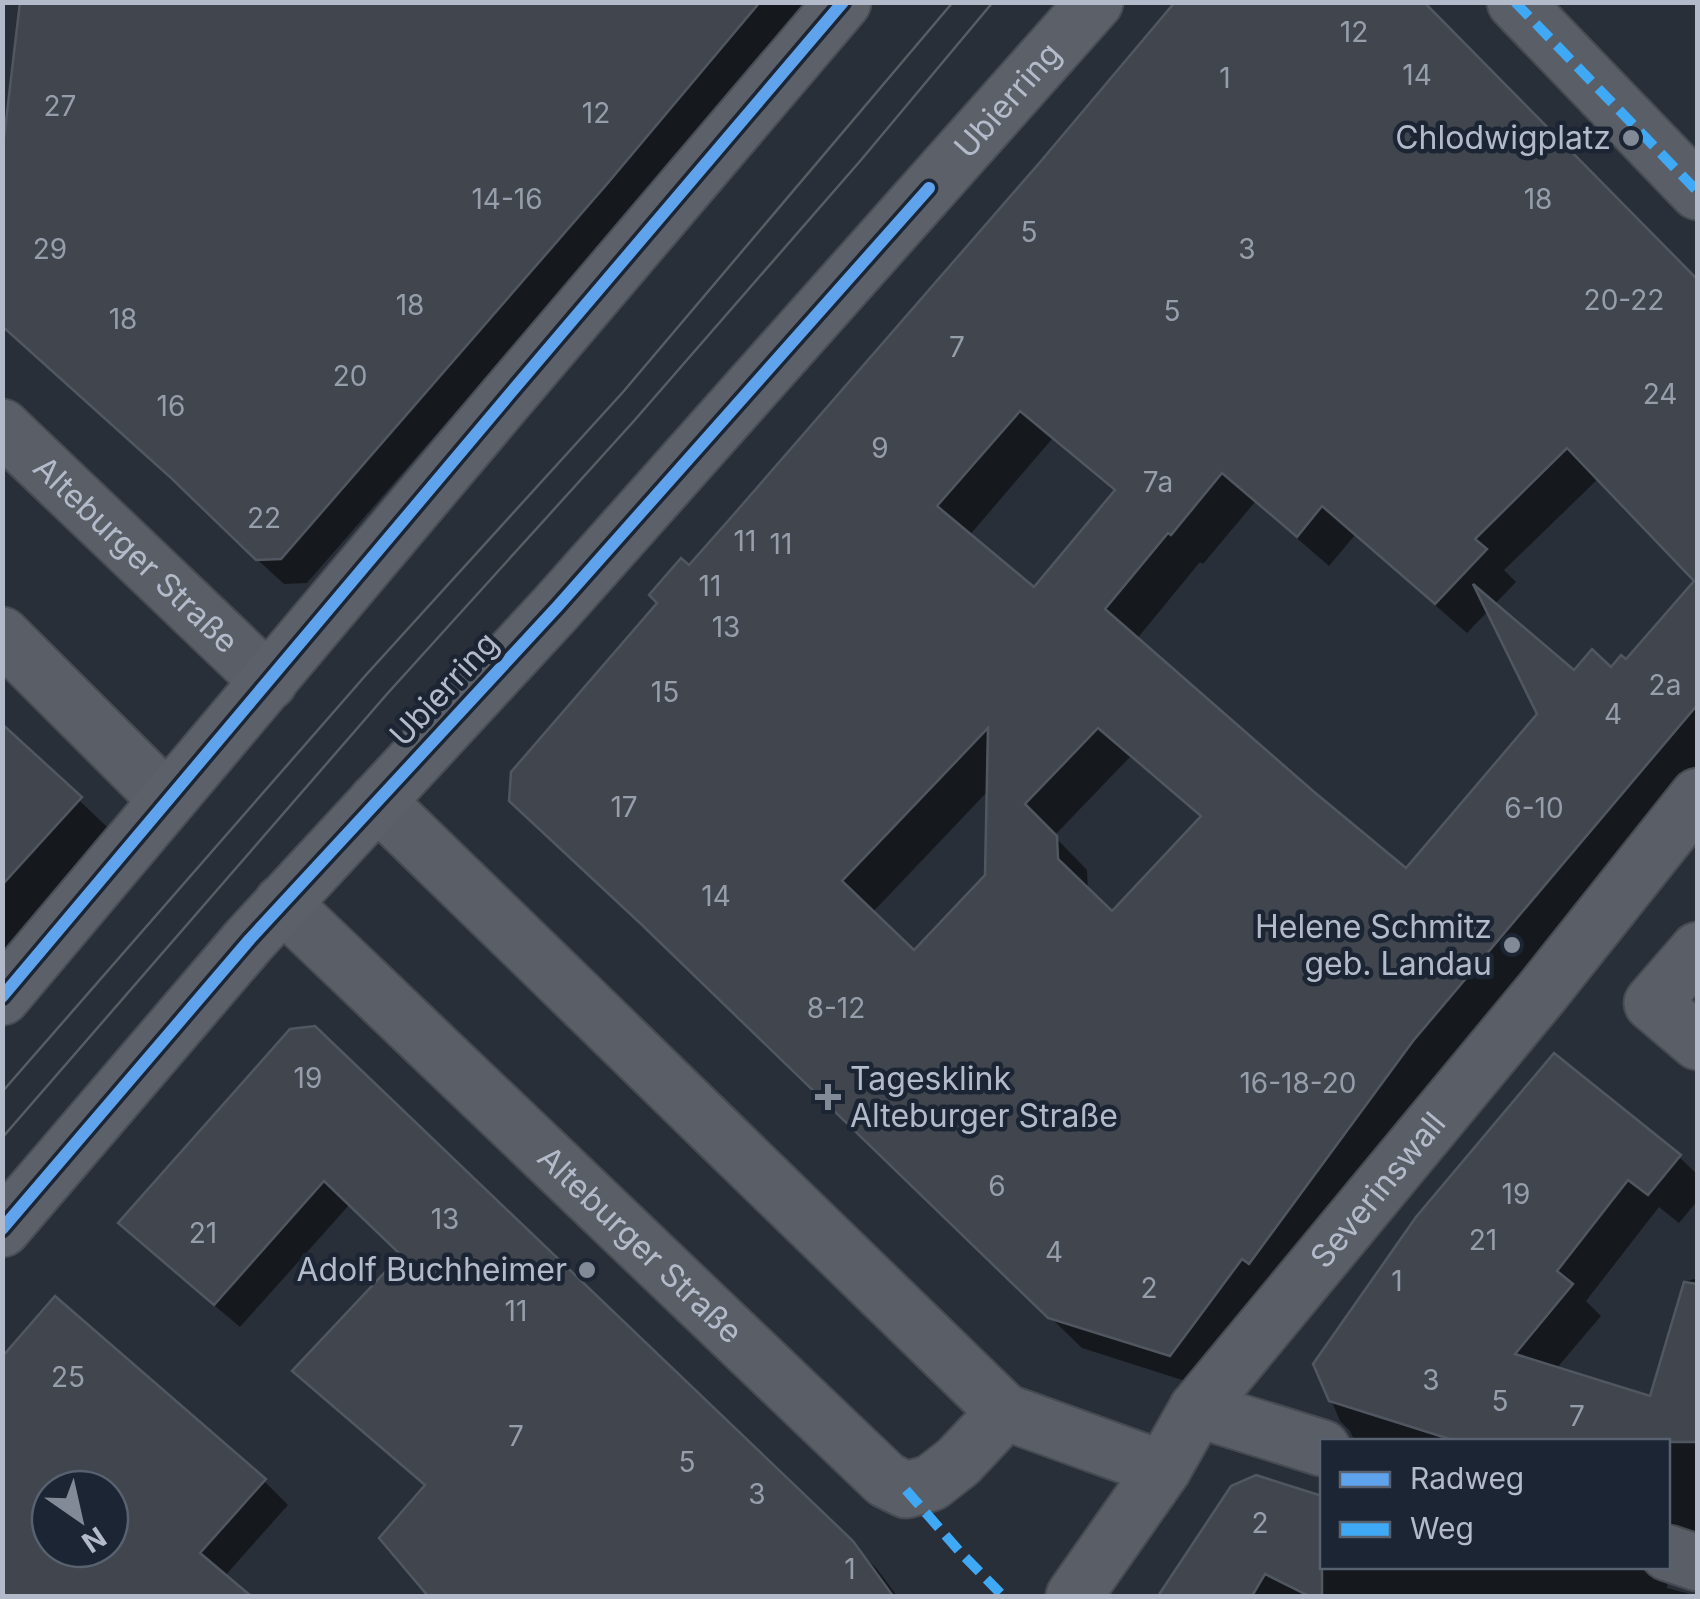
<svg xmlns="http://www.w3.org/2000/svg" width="1700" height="1599" viewBox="0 0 1700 1599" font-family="Inter,sans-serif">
  <rect width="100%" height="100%" fill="#292f39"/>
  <path fill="#0007" fill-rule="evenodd" d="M22,2H807L632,209L307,583L284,584L21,342Z
    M1043,163L1698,284V771L1201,1386L1082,1348L675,954L689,568ZM1052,439L1116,493L1034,591L969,536ZM1599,478L1697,581L1626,663L1612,670L1575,674L1494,605L1516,582L1504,570ZM1255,502L1329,566L1355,535L1467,633L1489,610L1540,715L1406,871L1136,640L1200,562L1203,564ZM1130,757L1202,818L1112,915L1088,891L1087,870L1054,836ZM989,790L987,876L914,953L872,913Z
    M2,727L123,842L2,975Z
    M291,1032L851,1543L877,1569L897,1596H756L740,1581L725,1596H432L383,1538L427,1487L320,1395L296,1371L404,1255L350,1204L240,1327L145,1247L121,1223Z
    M1679,1157L1698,1175V1200L1679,1223L1659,1207L1586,1301L1601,1316L1556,1369L1651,1399L1687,1281L1698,1278V1552L1668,1573L1667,1588L1698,1596H1161L1233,1488L1256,1477L1322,1498V1566H1668V1442H1355L1350,1431L1340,1421L1316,1364L1418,1218Z
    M2,1361L264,1481L288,1505L224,1577L247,1596H2ZM50,1489H110V1549H50Z"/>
  <path fill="#41464e" stroke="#515760" stroke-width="2.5" fill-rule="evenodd" d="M20,2H760L607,184L281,559L256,560L171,478L2,326V155Z
    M1175,2H1424L1698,280V704L1413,1041L1249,1264L1242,1259L1170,1356L1048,1318L641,924L509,801L511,772L657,603L649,595L681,558L689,565L735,513L1041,161ZM1020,411L1115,490L1034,587L937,506ZM1567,448L1694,581L1626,659L1621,655L1611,667L1592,649L1574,670L1473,584L1537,714L1406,868L1313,791L1105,609L1168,533L1171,535L1222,473L1297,537L1322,506L1435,604L1487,549L1475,539ZM988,728L985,875L914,950L842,881ZM1098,728L1201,816L1112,911L1058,859L1057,836L1025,804Z
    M2,724L82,797L2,885Z
    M315,1026L853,1541L893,1596H428L379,1538L425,1485L292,1371L401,1255L324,1181L214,1305L118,1223L290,1029Z
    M1554,1053L1681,1155L1648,1195L1628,1180L1557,1271L1573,1284L1515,1354L1650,1396L1684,1282L1698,1284V1442H1459L1329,1401L1313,1364L1416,1217Z
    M55,1296L266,1479L200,1553L251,1596H2V1357ZM50,1489H110V1549H50Z
    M1256,1475L1322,1496V1596H1309L1265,1574L1252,1596H1158L1231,1486Z"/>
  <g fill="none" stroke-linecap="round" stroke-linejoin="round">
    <defs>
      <g id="minor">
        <path d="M1515,2L1698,192"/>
        <path id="s1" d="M2,427L269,682"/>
        <path d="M2,635L167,800"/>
        <path d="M377,801L1005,1412L1163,1469"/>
        <path id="s2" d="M282,903L886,1480L906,1490L931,1483L958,1462L1005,1412"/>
        <path d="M1698,950L1652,1003L1698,1042"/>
        <path d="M1197,1409L1322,1448"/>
        <path d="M1668,1553L1698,1563"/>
        <path id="s3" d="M1074,1596L1163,1469L1197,1409L1543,991L1698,796"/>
      </g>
      <g id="major">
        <path d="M2,997L508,396L843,2"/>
        <path id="s4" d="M2,1229L250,939L557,607L1095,2"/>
      </g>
    </defs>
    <use href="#minor" stroke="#464a51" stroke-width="59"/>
    <use href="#major" stroke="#474c55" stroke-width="59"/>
    <use href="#minor" stroke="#5a5e66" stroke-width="55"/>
    <use href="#major" stroke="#5c6068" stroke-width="55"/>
    <path stroke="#585d64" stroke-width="2.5" d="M2,1092L365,676L623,392L953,2
      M2,1138L387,694L633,422L861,160L993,2"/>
    <path stroke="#3fa9f5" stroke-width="10" stroke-dasharray="20 10" stroke-linecap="butt" d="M1515,2L1698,192
      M906,1490L960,1552L1003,1596"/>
    <defs>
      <path id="cycleway" d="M2,997L508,396L843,2
        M2,1229L250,939L557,607L929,188"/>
    </defs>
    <use href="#cycleway" stroke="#1c2534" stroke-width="19"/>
    <use href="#cycleway" stroke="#60a3ed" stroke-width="12"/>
  </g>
  <g fill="#838a97" stroke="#1c2534" stroke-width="4">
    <circle cx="1631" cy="138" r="10"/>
    <circle cx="1512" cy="945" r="10"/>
    <path d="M823 1082h10v10h10v10h-10v10h-10v-10h-10v-10h10z"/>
    <circle cx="587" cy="1270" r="10"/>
  </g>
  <g text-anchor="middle" stroke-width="9" stroke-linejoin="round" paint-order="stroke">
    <g font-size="28" fill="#969eab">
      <text x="1354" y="42">12</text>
      <text x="1417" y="85">14</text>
      <text x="1225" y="88">1</text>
      <text x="60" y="116">27</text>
      <text x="596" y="123">12</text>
      <text x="507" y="209">14-16</text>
      <text x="1538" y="209">18</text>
      <text x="1029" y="242">5</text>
      <text x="50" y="259">29</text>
      <text x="1247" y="259">3</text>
      <text x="1624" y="310">20-22</text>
      <text x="410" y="315">18</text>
      <text x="1172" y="321">5</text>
      <text x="123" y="329">18</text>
      <text x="957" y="357">7</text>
      <text x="350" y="386">20</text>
      <text x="1660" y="404">24</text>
      <text x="171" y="416">16</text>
      <text x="880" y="458">9</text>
      <text x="1158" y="492">7a</text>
      <text x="264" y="528">22</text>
      <text x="745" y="551">11</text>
      <text x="781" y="554">11</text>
      <text x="710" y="596">11</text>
      <text x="726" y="637">13</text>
      <text x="1665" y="695">2a</text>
      <text x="665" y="702">15</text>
      <text x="1613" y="724">4</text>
      <text x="624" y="817">17</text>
      <text x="1534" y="818">6-10</text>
      <text x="716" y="906">14</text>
      <text x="836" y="1018">8-12</text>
      <text x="308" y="1088">19</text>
      <text x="1298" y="1093">16-18-20</text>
      <text x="997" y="1196">6</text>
      <text x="1516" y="1204">19</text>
      <text x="445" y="1229">13</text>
      <text x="203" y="1243">21</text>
      <text x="1483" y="1250">21</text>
      <text x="1054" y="1262">4</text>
      <text x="1397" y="1291">1</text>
      <text x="1149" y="1298">2</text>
      <text x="516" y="1321">11</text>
      <text x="68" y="1387">25</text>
      <text x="1431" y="1390">3</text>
      <text x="1500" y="1411">5</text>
      <text x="1577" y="1426">7</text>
      <text x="516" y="1446">7</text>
      <text x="687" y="1472">5</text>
      <text x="757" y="1504">3</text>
      <text x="1260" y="1533">2</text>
      <text x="850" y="1579">1</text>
    </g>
    <g font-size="32" fill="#b3bbca" stroke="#1c2534">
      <text dy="11" stroke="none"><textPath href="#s4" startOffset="1512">Ubierring</textPath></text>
      <text dy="11" stroke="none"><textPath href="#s1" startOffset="185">Alteburger Straße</textPath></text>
      <text transform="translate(444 689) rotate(-47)" y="11">Ubierring</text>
      <text dy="11" stroke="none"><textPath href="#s3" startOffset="508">Severinswall</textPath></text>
      <text dy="11" stroke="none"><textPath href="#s2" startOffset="495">Alteburger Straße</textPath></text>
    </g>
    <g font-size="32" fill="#b3bbca" stroke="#1c2534" text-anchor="end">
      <text x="1611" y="149">Chlodwigplatz</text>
      <text x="1492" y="938">Helene Schmitz<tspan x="1492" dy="37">geb. Landau</tspan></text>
      <text x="850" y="1090" text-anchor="start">Tagesklink<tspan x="850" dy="37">Alteburger Straße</tspan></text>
      <text x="567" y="1281">Adolf Buchheimer</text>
    </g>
  </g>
  <rect width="1700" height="1599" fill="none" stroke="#b3bbca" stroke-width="10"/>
  <rect x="1320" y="1439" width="350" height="130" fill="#1c2534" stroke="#586170" stroke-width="2.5"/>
  <rect x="1340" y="1472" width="50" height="15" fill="#60a3ed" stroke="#586170" stroke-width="2.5"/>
  <text x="1410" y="1489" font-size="30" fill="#b3bbca">Radweg</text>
  <rect x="1340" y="1522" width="50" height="15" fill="#3fa9f5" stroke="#586170" stroke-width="2.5"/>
  <text x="1410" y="1539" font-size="30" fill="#b3bbca">Weg</text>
  <g transform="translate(80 1519) rotate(146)"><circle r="48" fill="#1c2534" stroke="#586170" stroke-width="2.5"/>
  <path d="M0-8L18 38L0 25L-18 38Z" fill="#838a97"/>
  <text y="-15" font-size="28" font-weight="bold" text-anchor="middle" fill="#b3bbca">N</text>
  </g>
</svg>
